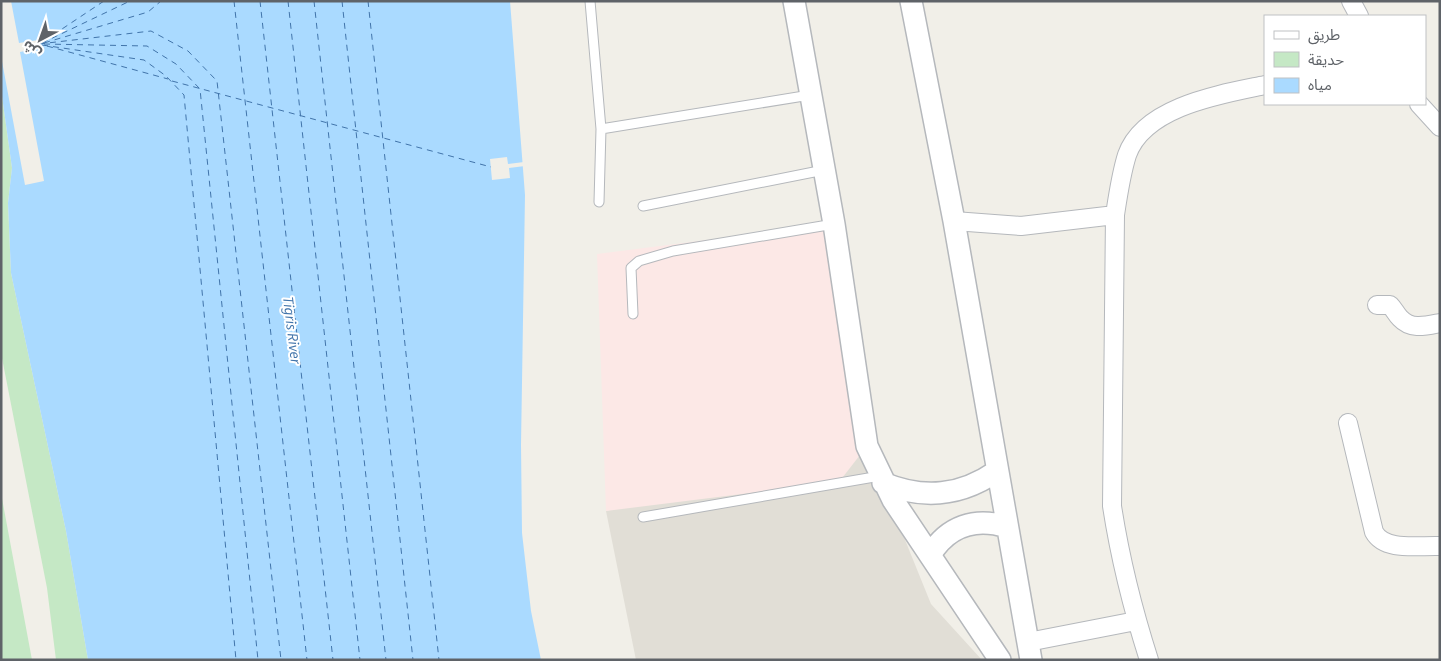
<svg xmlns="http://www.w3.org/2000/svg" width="1441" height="661" viewBox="0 0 1441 661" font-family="'Source Sans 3','Noto Sans Arabic',sans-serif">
  <rect width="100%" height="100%" fill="#f1efe8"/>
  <path fill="#e1ded6" d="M867,446L931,604L982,660H636L606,511Z"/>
  <path fill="#fce8e6" d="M834,224L867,446L839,482L606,511L597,254Z"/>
  <path fill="#c5e8c5" d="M1,89L12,168L8,203L11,273L66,531L88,660H56L47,588L1,353Z
    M1,493L32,660H1Z"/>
  <path fill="#aadaff" d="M1,1H510L525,195L521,445L522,533L531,611L541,660H88L66,531L11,273L8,203L12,168L1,89Z"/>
  <path fill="#f1efe8" d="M1,1H11L19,43L38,40L40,48L20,52L44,181L25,185L1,56Z
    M507,157L508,164L524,162L525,166L509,168L510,178L492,180L490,159Z"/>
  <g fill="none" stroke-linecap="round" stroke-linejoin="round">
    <path stroke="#4174aa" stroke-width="1" stroke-dasharray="6 5" stroke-linecap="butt" d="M234,1L307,660
      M260,1L333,660
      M288,1L360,660
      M314,1L386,660
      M342,1L413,660
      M368,1L439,660
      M44,41L104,1
      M42,43L130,1
      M44,43L148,12L161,1
      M39,44L151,31L188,51L217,81L281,660
      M44,44L147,46L176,64L200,89L258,660
      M42,45L144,60L166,76L184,95L236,660
      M47,46L168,79
      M172,81L491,167"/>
    <defs>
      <path id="service" d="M590,1L601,129L599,202
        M601,129L810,95
        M643,206L824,170
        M633,314L631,268L639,261L673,251L834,224
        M643,517L880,476"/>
      <path id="minor" d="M1351,1L1359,16
        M1419,104L1440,127
        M954,221L1021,226L1115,215
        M1377,305H1390C1394,309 1396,314 1400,318C1411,330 1425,326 1440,323
        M1348,423L1374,532C1385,552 1419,545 1440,546
        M1028,642L1136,621
        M1149,660C1133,610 1120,558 1112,506L1115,215C1118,195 1121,174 1127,155C1144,106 1222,94 1265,85"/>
      <path id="tertiary" d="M794,1L834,224L867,446L893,500L1000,660
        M911,1L954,221L1031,660
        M883,483C924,500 961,496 997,471
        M930,555C948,526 975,517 1007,527"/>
    </defs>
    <use href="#service" stroke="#b5b8bc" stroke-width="11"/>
    <use href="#minor" stroke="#b5b8bc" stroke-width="20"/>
    <use href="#tertiary" stroke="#b5b8bc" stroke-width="24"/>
    <use href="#service" stroke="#fff" stroke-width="9"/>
    <use href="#minor" stroke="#fff" stroke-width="18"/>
    <use href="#tertiary" stroke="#fff" stroke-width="21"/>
  </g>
  <g text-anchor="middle" stroke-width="4" stroke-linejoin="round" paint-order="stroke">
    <g font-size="15" font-style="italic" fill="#4174aa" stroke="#fff">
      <text transform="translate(292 330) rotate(83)" y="5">Tigris River</text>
    </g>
  </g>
  <rect width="1441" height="661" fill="none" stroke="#5f6368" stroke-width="5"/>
  <rect x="1264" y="15" width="162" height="90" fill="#ffffff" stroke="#bfc1c3"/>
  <rect x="1274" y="31" width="25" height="8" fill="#ffffff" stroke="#bfc1c3"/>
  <text x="1308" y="40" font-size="15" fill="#5f6368">طريق</text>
  <rect x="1274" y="52" width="25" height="15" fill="#c5e8c5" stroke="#bfc1c3"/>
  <text x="1308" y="65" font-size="15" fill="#5f6368">حديقة</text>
  <rect x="1274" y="78" width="25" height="15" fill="#aadaff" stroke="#bfc1c3"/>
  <text x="1308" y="90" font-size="15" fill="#5f6368">مياه</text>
  <g transform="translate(40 40) rotate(221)" stroke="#ffffff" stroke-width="4" paint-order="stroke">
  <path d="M0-4L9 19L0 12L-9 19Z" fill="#5f6368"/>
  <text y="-8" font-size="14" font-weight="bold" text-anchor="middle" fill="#5f6368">ش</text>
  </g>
</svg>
